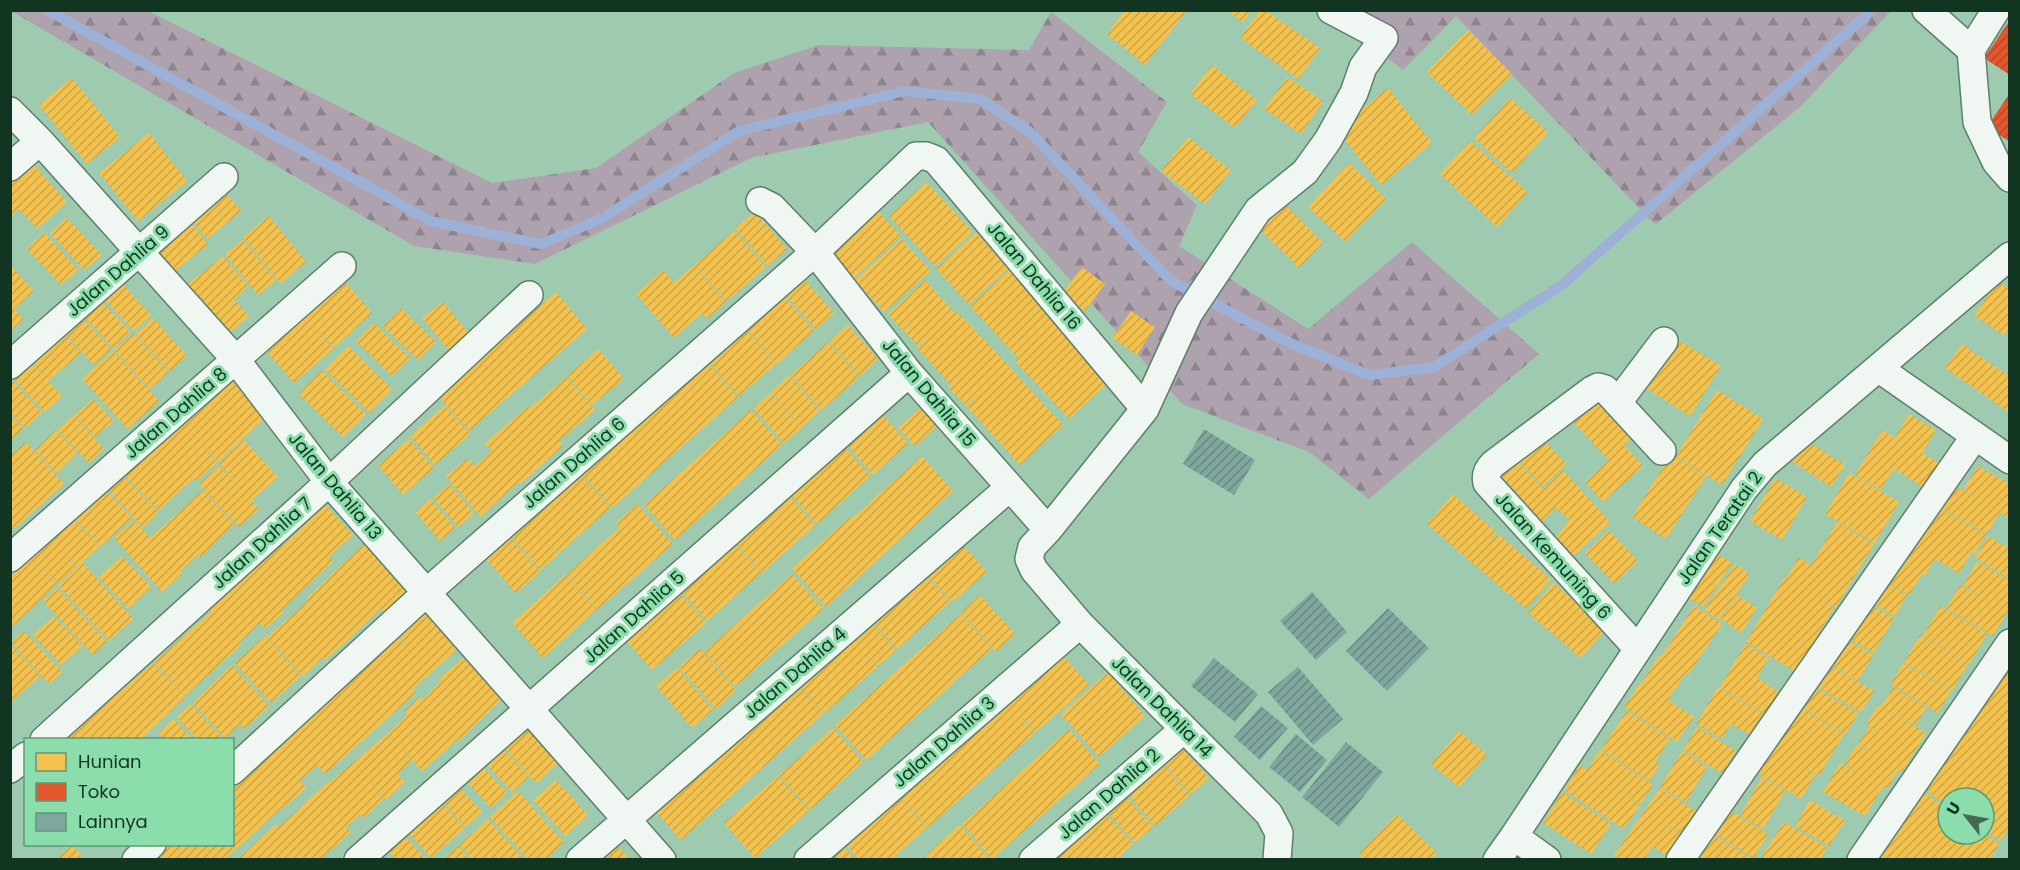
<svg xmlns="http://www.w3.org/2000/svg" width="2020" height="870" viewBox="0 0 2020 870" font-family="Poppins,sans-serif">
  <defs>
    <pattern id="forest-firs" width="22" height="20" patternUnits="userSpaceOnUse" patternTransform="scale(1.5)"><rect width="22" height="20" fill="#afa2af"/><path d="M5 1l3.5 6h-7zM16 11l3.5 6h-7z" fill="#8d858e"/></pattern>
    <pattern id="homes-hatch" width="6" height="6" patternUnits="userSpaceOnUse" patternTransform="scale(1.5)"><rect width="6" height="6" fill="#f2c14e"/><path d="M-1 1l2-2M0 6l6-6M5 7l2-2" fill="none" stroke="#cea644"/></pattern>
    <pattern id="shops-hatch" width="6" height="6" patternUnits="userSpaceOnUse" patternTransform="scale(1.5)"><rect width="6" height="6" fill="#e4572e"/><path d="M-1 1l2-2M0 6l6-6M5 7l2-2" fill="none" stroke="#b74927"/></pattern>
    <pattern id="building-hatch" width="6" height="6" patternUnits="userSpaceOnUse" patternTransform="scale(1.5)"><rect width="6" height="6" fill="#80a69e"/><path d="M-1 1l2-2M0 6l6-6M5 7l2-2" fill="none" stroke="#678880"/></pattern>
  </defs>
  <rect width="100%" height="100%" fill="#9ecbb0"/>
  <path fill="url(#forest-firs)" d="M11,11H148L492,183L596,168L734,73L819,45L1029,50L1051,12L1167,102L1138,152L1197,205L1179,246L1308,329L1412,242L1539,354L1369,499L1309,452L1182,404L928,122L751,158L535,264L414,246Z
    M1326,11H1891L1800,107L1655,225L1456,16L1403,70Z"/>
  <path fill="url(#homes-hatch)" d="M1125,10H1187L1145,65L1107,34Z
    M1226,10H1251L1243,22Z
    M1260,10H1265L1320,48L1299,79L1240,38Z
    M1468,30L1512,74L1472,115L1427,72Z
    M1212,65L1257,100L1235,128L1190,94Z
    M1287,77L1323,101L1301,134L1264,109Z
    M72,78L120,137L87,164L39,105Z
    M1388,88L1432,143L1381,185L1337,130Z
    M1510,98L1548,132L1512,173L1474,138Z
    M149,133L187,181L138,221L99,173Z
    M1188,137L1231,170L1205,204L1161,171Z
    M1470,141L1528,192L1497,227L1440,174Z
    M32,163L67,202L37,229L19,209L10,218V182Z
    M1349,163L1386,199L1345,242L1308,207Z
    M926,182L973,232L935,266L889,216Z
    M221,187L241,211L207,239L187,214Z
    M1279,198L1323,243L1299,268L1253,223Z
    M871,204L901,236L854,278L824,246Z
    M755,212L787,249L768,266L735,228Z
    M269,216L306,262L280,283L243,237Z
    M67,218L102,255L84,270L50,233Z
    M191,223L208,244L175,271L157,249Z
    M734,230L766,267L727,301L695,265Z
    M44,232L78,270L61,285L27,249Z
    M976,233L1008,268L969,304L936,269Z
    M901,239L931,271L884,312L855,280Z
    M243,240L276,280L258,295L225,254Z
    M223,256L248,286L234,300L249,316L228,334L188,284Z
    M10,265L34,291L14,309L24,319L10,331Z
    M694,265L726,302L707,319L702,313L674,338L636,294L663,270L674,283Z
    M1082,267L1105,284L1085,311L1062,294Z
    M1009,270L1112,379L1069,419L1015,361L1018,358L970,306Z
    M340,276L372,313L334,348L316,329L333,349L294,383L262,346L321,294L334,308L321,293Z
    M117,278L151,315L134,331L99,294Z
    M803,278L834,313L816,329L785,294Z
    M925,280L955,313L957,312L991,347L1063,425L1020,465L967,407L983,391L966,406L948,387L951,385L917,348L936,331L918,346L903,330L918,316L902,330L888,314Z
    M1998,281L2010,290V326L2003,335L1974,315Z
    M556,292L587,329L469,431L437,394Z
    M96,295L130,332L113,348L79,311Z
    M783,295L814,331L777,364L746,328Z
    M443,302L470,335L450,352L422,318Z
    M401,308L436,342L418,360L383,326Z
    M1131,311L1155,327L1137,355L1112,338Z
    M77,312L111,349L94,365L60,328Z
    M153,318L187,356L170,371L136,334Z
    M374,323L410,358L392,376L356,341Z
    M848,325L878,359L860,376L829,341Z
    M745,329L776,364L739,396L708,361Z
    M133,333L169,372L150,389L114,350Z
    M65,335L81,353L48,381L62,396L45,412L10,375L28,358L46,379L34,363Z
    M1674,337L1721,366L1690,416L1643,386Z
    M828,342L859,377L822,410L791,375Z
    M1962,344L2010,377V413L1945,368Z
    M348,346L392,389L370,413L325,370Z
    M598,349L624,379L592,405L567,376Z
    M113,351L159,401L128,429L82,379Z
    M707,362L738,397L612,508L581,473Z
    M321,370L366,414L343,437L299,394Z
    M789,375L820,410L802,427L771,392Z
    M566,377L595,410L559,441L563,446L520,484L518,482L481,517L446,476L468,458L475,466L492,451L485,443L528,406L530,408Z
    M10,378L42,413L25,428L10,412Z
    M230,379L265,418L218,462L201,444L217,463L196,481L194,478L158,511L124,474Z
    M1605,390L1641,429L1624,445L1643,466L1603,502L1585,482L1609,460L1572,421Z
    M1717,390L1763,419L1722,485L1676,456Z
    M771,393L802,428L784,443L753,408Z
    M93,399L114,421L95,437L75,415Z
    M929,400L946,418L915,446L898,428Z
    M445,405L470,434L435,465L410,436Z
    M878,409L908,444L873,475L843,440Z
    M751,410L782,445L675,540L644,505Z
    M1909,414L1936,430L1922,453L1940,464L1925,488L1894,469L1881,490L1855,475L1882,430L1908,445L1895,437Z
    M10,415L23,429L10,441Z
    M74,415L104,449L89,463L58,430Z
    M56,430L78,453L56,473L35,450Z
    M1541,437L1566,464L1543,486L1517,459Z
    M1801,437L1845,465L1831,487L1787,458Z
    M409,439L434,468L403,495L378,465Z
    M244,440L278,477L251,501L259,509L239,527L199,484L219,466L239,487L219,463Z
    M26,442L64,484L15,528L14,526L10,529V456Z
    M840,442L870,476L817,524L786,489Z
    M1510,453L1543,489L1563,470L1610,522L1571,558L1553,540L1570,520L1555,508L1541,523L1524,507L1527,504L1494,468Z
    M1671,454L1706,476L1666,539L1632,517Z
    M922,456L953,491L826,607L792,568L850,517L852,518L869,504L885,522L869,503Z
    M1978,466L2010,484V519L1963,490Z
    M1849,473L1899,502L1875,543L1825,514Z
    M580,474L610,508L558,554L542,536L558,555L540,570L510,535Z
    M123,475L158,513L143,528L108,489Z
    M1775,478L1807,497L1782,540L1750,521Z
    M449,484L474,513L458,527L433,498Z
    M1951,484L2000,512L1987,534L1938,506Z
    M106,490L132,518L100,547L75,519Z
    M203,490L234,524L201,557L198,554L180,571L182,574L162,592L114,538L134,520L150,538Z
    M784,490L815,525L762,573L731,537Z
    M1453,494L1497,533L1481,552L1498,534L1551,579L1526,609L1427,524Z
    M430,499L455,528L440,541L415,512Z
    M323,502L353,535L329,557L333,561L281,611L283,613L265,629L260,623L239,643L241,645L185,696L154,662L211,612L208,609L266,557L267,558L280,546L281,547L303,527L299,523Z
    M637,504L673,544L597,610L566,575L620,527L616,523Z
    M1935,505L1986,535L1974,554L1954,542L1971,553L1959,573L1935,559L1925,576L1922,574L1909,595L1882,579L1894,559L1909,567L1895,558Z
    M73,519L99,547L82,562L133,619L109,641L58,585L78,566L62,549L77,566L58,583L39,563L57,584L10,629V577Z
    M1837,522L1874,544L1836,607L1814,595L1834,607L1796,672L1746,642L1784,578L1786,579L1799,557L1811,565Z
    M1609,530L1638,561L1614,584L1585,553Z
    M509,536L540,572L516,593L485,558Z
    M1988,536L2006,547L2010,541V579L1975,558Z
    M956,537L987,572L952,602L921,567Z
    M730,538L761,573L707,621L676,585Z
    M368,540L411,588L385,613L382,608L326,660L324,657L303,676L267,637L309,600L307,598Z
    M1710,549L1732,563L1703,607L1681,593Z
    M122,556L151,587L128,609L99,577Z
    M1977,562L2010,581V607L1993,636L1946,608L1960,585L1983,599L1963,585Z
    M1735,564L1750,574L1719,620L1704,610Z
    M919,567L950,602L897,649L866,614Z
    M792,574L823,609L735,687L704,652Z
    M565,575L596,610L543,658L512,623Z
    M1882,580L1907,595L1895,616L1869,601Z
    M1553,583L1607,628L1581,658L1528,613Z
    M57,588L107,642L93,655L43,601Z
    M675,588L706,623L652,670L621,635Z
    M980,595L1015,634L996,652L961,612Z
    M1737,595L1757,608L1741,633L1721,619Z
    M1867,603L1894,618L1874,653L1847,637Z
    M432,604L466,641L413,689L416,693L325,774L317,765L300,781L306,788L285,807L284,806L224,860H158L162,856L158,851L165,844H232V786L234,789L272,750L274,752L291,737L284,729L304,711L315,723L306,711L345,684L346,685L397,636L409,648L398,635Z
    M1694,606L1722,624L1689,674L1686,673L1668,700L1694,717L1677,742L1624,707L1641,682L1657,693L1642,682L1659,655L1661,657Z
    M1940,606L1987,634L1969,664L1923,636Z
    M961,614L992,649L955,681L943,667L955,682L866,760L835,725L943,630L956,643L943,629Z
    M865,615L896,650L878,666L865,653L877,667L824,714L793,678Z
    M54,616L82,646L61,665L33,635Z
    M24,631L62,672L49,684L11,642Z
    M1920,635L1968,664L1952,691L1904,662Z
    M265,636L301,676L271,703L235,663Z
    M1846,639L1873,655L1858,681L1831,665Z
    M10,644L40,676L10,703Z
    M1745,644L1769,658L1757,678L1778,691L1765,714L1720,687Z
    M700,649L736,691L716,709L679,667Z
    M1058,650L1089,685L1036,732L1017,712L1035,733L927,828L896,793Z
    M471,651L509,692L459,741L458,739L422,771L393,739L412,761L397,774L405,782L386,800L362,774L384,799L364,818L351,805L360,814L346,827L351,832L320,860H237L276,824L279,827L329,781L330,782L387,734L407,715L404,711L419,697L422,700L441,681L439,679Z
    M1823,662L1874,691L1861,712L1811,683Z
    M153,663L185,697L140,740H61L79,718L86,726L83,721L118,689L120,692Z
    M1903,663L1951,691L1938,713L1891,684Z
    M232,665L269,706L245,729L240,724L225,738L193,703Z
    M2010,665V827L2000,841L1984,830V798H1948V806L1925,790Z
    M677,668L713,710L692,728L656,686Z
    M1108,672L1145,716L1099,757L1061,714Z
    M793,679L823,714L681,840L650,805Z
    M1808,683L1858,713L1846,734L1796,704Z
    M1718,687L1763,714L1751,735L1731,724L1722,739L1696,724Z
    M1893,687L1926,707L1916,725L1889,710L1926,733L1902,772L1898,770L1887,789L1883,787L1865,816L1823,792L1840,763L1860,775L1845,764L1856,745L1871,753L1858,744L1869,727L1885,737L1866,724L1879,704L1882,706Z
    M191,704L224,740H198L177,717Z
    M1794,704L1844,734L1819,776L1796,763L1815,775L1801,799L1751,769Z
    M1627,711L1670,739L1655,762L1660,765L1649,781L1601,749Z
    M529,717L565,757L536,783L500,743Z
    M174,719L193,740H164L158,733Z
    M1697,727L1736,751L1722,773L1683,750Z
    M833,728L863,762L810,810L779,775Z
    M1069,729L1100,764L992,859L962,824Z
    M1459,731L1487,755L1459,787L1431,764Z
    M1178,743L1209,778L1191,794L1160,759Z
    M504,750L529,777L512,792L487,765Z
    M1600,750L1653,785L1641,804L1620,791L1640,805L1624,829L1564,790L1580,765L1587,770Z
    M1682,751L1707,767L1686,802L1660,787Z
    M1159,760L1190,795L1155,826L1124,790Z
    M482,766L507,793L491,808L466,781Z
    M778,776L809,811L755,858L724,823Z
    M1762,777L1785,791L1763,829L1740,815Z
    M556,780L588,815L565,836L533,800Z
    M458,785L482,812L466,827L441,800Z
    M1660,788L1697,812L1683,835L1660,821L1681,835L1667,856L1652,846L1644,860H1622L1614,855Z
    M518,791L564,842L545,860H529L490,817Z
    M1122,792L1153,827L1135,843L1104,808Z
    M1562,792L1611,824L1591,854L1543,823Z
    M1923,792L1948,809V834H1984L1999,844L1989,860H1878Z
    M895,793L926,828L891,860H859L842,840Z
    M1810,800L1845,821L1829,846L1795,826Z
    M440,801L465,828L431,858L407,831Z
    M1102,809L1133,844L1116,860H1045Z
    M1729,810L1768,834L1754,858L1715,834Z
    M1397,814L1437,853L1431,860H1364L1359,854Z
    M488,819L525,860H474L460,844Z
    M1784,822L1827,848L1820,860H1759Z
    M960,825L990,860H922L941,841Z
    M403,834L427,860H397L387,849Z
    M1712,834L1754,860H1696Z
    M613,841L630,860H597Z
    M839,841L855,860H819Z
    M72,845L85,860H56Z
    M458,845L471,860H443Z"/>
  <path fill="url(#shops-hatch)" d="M2010,20V75L1984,58Z
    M2010,93V142L1987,127Z"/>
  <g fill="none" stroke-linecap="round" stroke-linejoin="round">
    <path stroke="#9db1d6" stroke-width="10" d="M47,10L431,221L541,244L601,219L739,131L905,91L980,99L1030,132L1171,281L1290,343L1369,375L1434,367L1562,285L1872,10"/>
  </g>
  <path fill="url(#building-hatch)" d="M1204,429L1255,460L1234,495L1183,464Z
    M1312,592L1347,632L1316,660L1280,621Z
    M1388,608L1429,648L1387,691L1346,651Z
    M1214,658L1258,694L1235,722L1191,686Z
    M1298,667L1343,719L1313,745L1268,692Z
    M1261,706L1288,728L1260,760L1234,737Z
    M1296,734L1327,760L1300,792L1269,767Z
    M1346,742L1383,772L1339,827L1302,797Z"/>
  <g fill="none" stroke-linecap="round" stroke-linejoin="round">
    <defs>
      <path id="minor" d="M1926,10L1971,50
        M1996,10L1971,50L1977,122L1996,162L2010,178
        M10,111L40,141L236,360L329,482L662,860
        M10,167L40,141
        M760,201L772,207L815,252L909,373L1048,530
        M10,365L224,177
        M1878,368L2010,460
        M1618,402L1664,341
        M10,558L342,266
        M1638,649L1487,483C1485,475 1487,470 1493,464L1592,390L1598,387L1605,389L1662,451
        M44,740L329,482L529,295
        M10,769L26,756
        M232,771L426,593L815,252L916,156H926L936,160L1145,409
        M1514,836L1547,860
        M136,860L152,844
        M358,860L909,373
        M580,860L1010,487
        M808,860L1080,624
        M1033,860L1184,729
        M1277,860L1279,833L1269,814L1080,624L1034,570L1029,559L1032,547L1048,530L1145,409L1189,313L1258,210L1305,172L1328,140L1354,93L1363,67L1384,38L1331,10
        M1497,860L1514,836L1744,489L1765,464L2010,256
        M1680,860L1975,436
        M1861,860L2010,643"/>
    </defs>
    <use href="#minor" stroke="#5d7e6b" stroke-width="30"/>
    <use href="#minor" stroke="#f0f7f3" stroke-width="27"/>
  </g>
  <g text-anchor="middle" stroke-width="6" stroke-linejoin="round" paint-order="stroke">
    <g font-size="18" fill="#123522" stroke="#8bdeac">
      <text transform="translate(118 271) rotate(-41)" y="6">Jalan Dahlia 9</text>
      <text transform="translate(1034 276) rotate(50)" y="6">Jalan Dahlia 16</text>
      <text transform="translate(929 393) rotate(50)" y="6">Jalan Dahlia 15</text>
      <text transform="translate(176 413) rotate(-41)" y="6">Jalan Dahlia 8</text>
      <text transform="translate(574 463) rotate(-41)" y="6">Jalan Dahlia 6</text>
      <text transform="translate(335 486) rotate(50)" y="6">Jalan Dahlia 13</text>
      <text transform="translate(1720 528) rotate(-55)" y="6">Jalan Teratai 2</text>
      <text transform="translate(262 543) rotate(-42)" y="6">Jalan Dahlia 7</text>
      <text transform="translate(1553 556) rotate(48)" y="6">Jalan Kemuning 6</text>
      <text transform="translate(634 617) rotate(-42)" y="6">Jalan Dahlia 5</text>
      <text transform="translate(795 673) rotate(-41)" y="6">Jalan Dahlia 4</text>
      <text transform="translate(1162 707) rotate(45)" y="6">Jalan Dahlia 14</text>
      <text transform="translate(944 742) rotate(-41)" y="6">Jalan Dahlia 3</text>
      <text transform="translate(1109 794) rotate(-41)" y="6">Jalan Dahlia 2</text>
    </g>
  </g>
  <rect width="2020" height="870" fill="none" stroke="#123522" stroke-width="24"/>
  <rect x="24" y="738" width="210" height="108" fill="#8bdeac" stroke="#5b9a75" stroke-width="1.5"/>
  <rect x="36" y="753" width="30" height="18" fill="#f2c14e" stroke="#5b9a75" stroke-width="1.5"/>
  <text x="78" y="768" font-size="18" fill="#123522">Hunian</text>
  <rect x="36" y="783" width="30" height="18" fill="#e4572e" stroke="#5b9a75" stroke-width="1.5"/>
  <text x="78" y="798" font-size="18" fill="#123522">Toko</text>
  <rect x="36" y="813" width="30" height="18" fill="#80a69e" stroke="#5b9a75" stroke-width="1.5"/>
  <text x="78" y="828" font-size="18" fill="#123522">Lainnya</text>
  <g transform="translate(1966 816) rotate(301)"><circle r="28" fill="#8bdeac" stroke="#5b9a75" stroke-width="1.5"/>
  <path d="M0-4.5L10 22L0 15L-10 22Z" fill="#436a54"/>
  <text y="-9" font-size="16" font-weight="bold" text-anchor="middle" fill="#123522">U</text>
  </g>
</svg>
